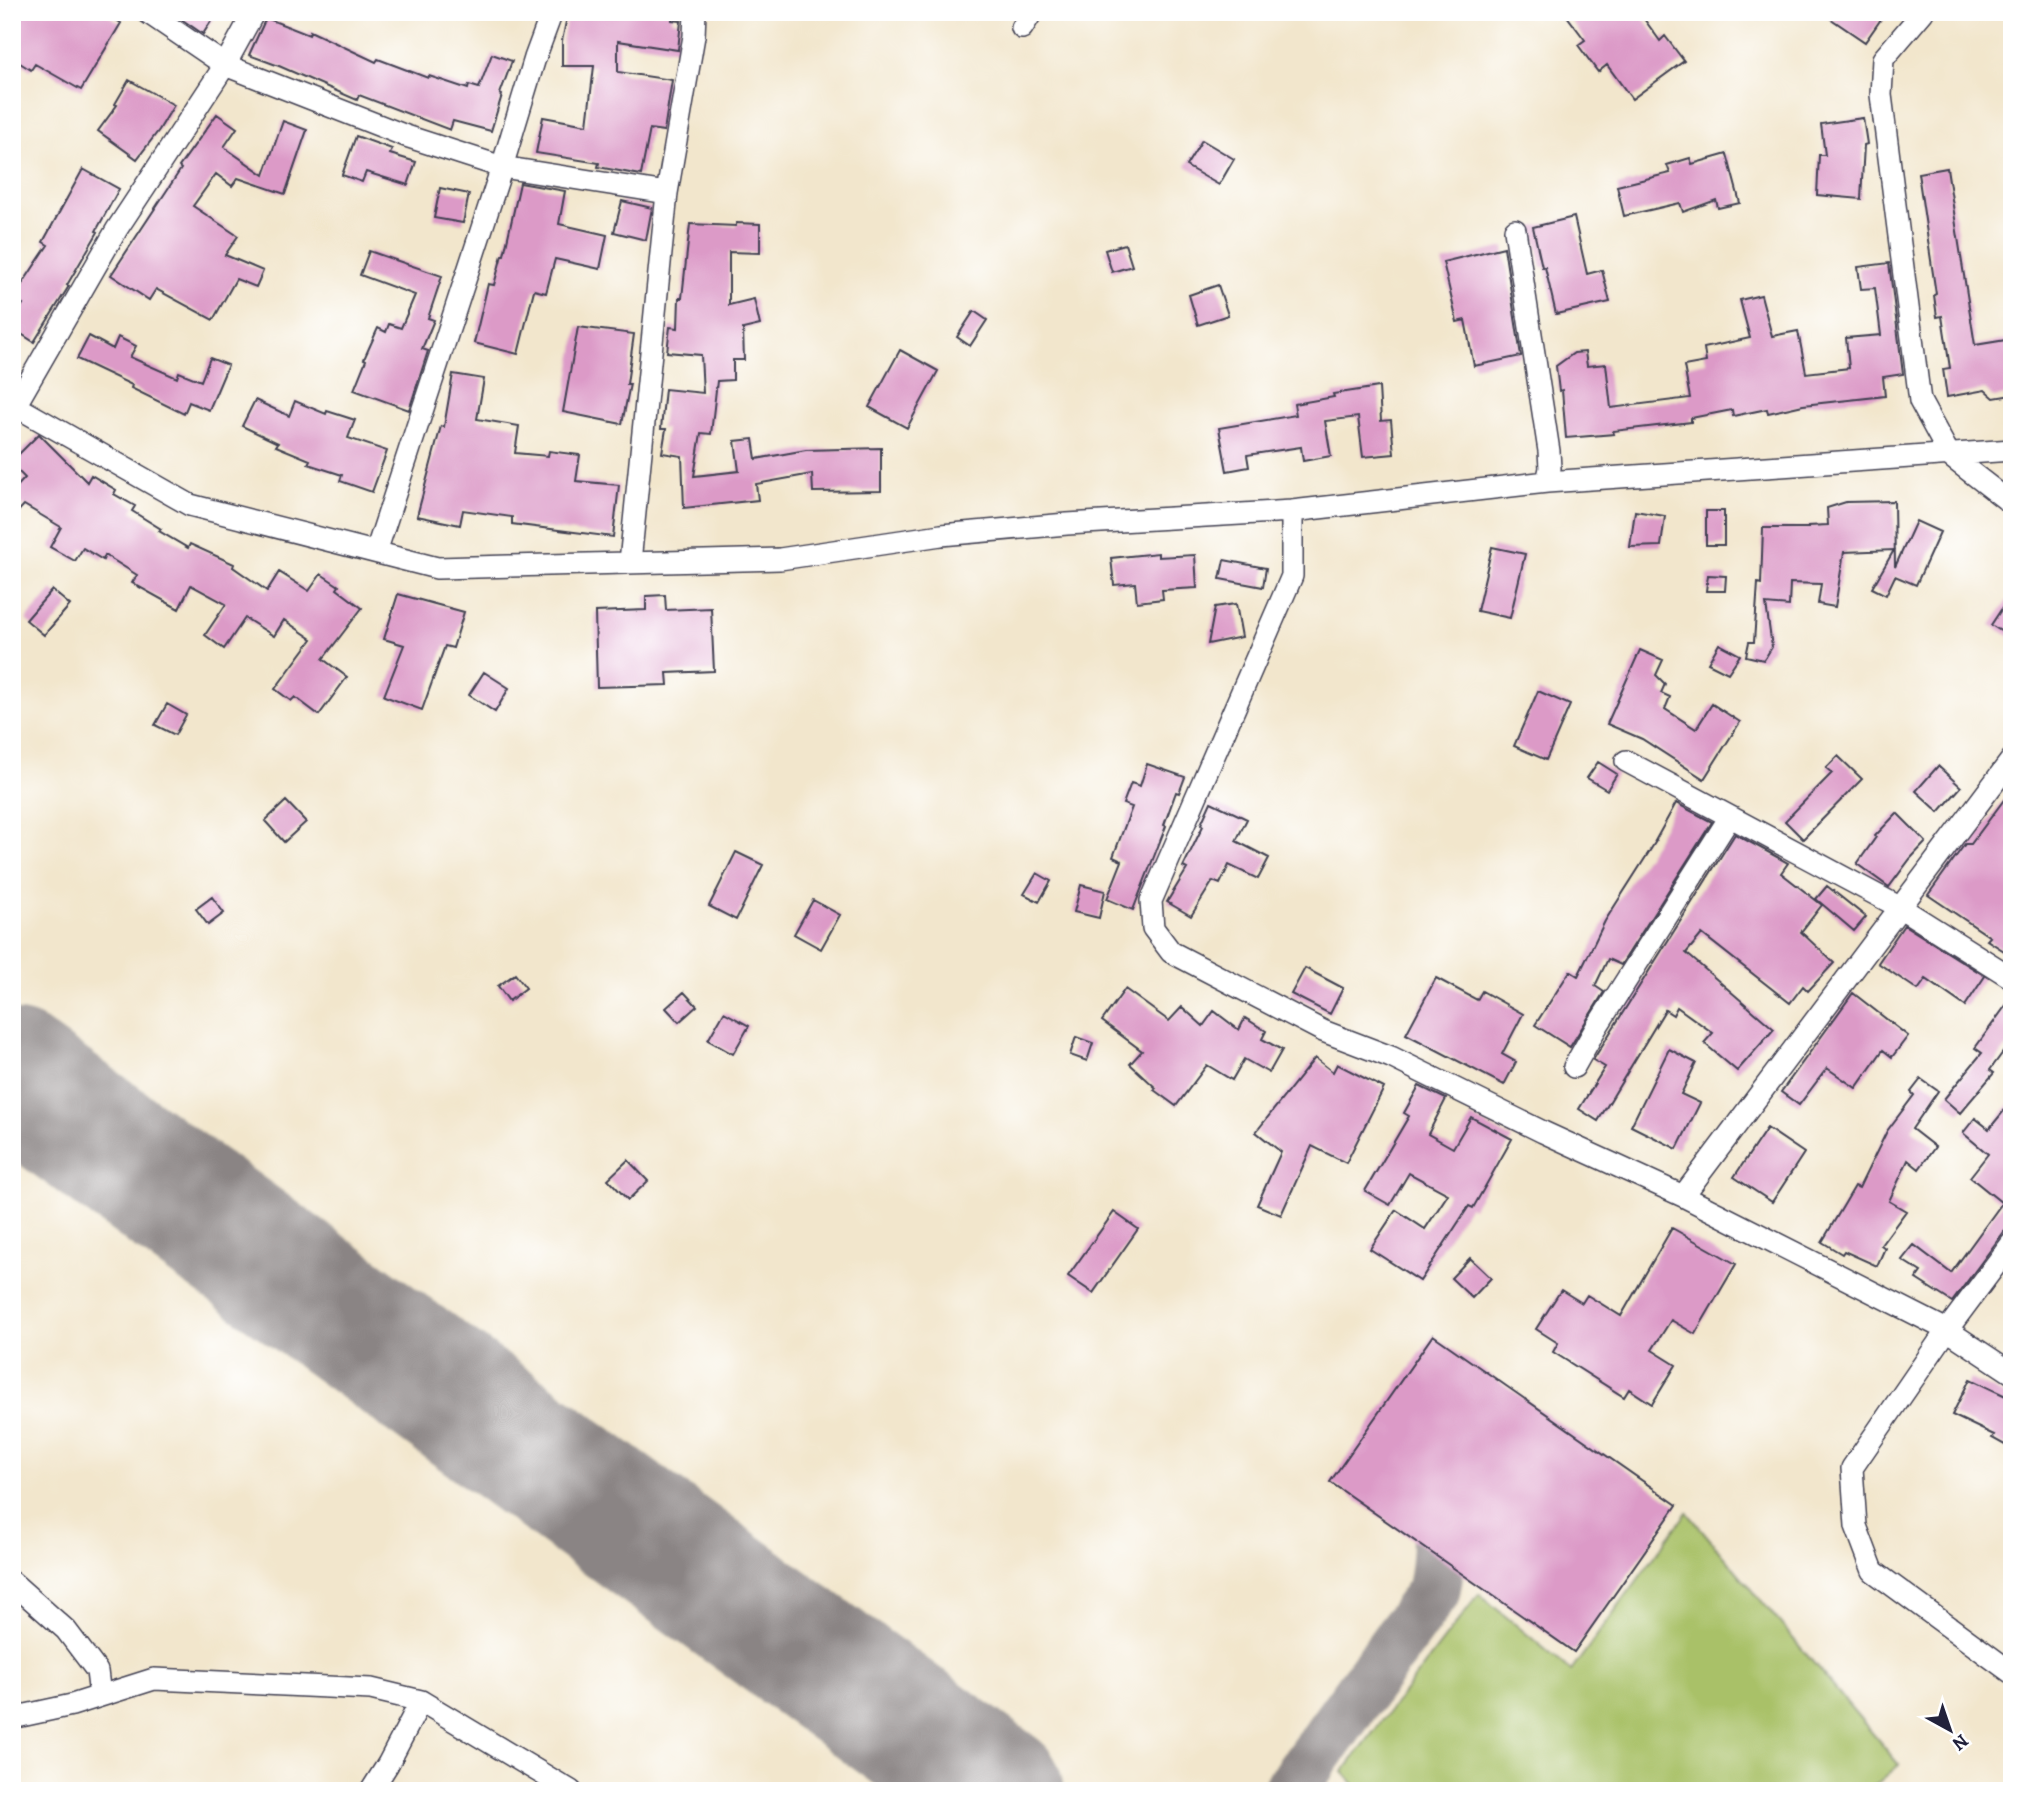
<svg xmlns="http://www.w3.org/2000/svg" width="2024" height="1803" viewBox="0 0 2024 1803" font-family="Alegreya,serif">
  <rect width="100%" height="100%" fill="#fff"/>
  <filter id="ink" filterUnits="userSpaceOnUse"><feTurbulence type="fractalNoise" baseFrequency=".0143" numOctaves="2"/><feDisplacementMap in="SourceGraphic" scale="14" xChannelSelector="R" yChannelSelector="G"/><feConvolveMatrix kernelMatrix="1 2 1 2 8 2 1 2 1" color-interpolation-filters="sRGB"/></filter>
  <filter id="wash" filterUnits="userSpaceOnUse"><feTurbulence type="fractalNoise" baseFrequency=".00686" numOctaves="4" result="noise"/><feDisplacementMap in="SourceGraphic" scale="28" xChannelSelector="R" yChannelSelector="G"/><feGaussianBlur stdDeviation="1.57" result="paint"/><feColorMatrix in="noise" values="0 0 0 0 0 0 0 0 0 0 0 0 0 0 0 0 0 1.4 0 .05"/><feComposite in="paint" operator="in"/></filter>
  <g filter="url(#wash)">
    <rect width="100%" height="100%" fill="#f2e6cc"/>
    <path fill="#a9c167" stroke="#667251" stroke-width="2" d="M1687,1512L1899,1765L1868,1791H1360L1343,1772L1479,1594L1571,1671Z"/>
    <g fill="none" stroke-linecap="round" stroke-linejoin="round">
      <path stroke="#8a8484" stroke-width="54" d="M1289,1791L1433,1592C1442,1553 1439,1522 1435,1483"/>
      <path stroke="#8a8484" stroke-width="133" d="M12,1077L997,1791"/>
    </g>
    <g id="blocks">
      <path fill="#dc9ac7" d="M12,12H103L121,23L81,90L35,64L31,70L12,58Z
        M171,12H217L203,34Z
        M568,12H673L672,20L681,21L678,50L618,41V72L672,80L664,131L650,129L641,175L598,167L599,163L536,153L543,117L587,125L594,66H562V41Z
        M1564,12H1639L1660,41L1665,36L1684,61L1632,99L1607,65L1598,72L1578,45L1585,40Z
        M1821,12H1886L1865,42Z
        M266,18L309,35L310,31L376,62L378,59L428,78L429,76L468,89L469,85L479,88L492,54L512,61L500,94L502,95L491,131L453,121L450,130L359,95L357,100L279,66L249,55Z
        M129,80L174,105L159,130L137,159L98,131L117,105L115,104Z
        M217,114L237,128L224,147L264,175L283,121L307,130L285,194L238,178L232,186L216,174L193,206L238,236L225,255L263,271L256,287L236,279L213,320L156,289L149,300L111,275L181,169L179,167Z
        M1863,118L1867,144L1864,145L1861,199L1817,195L1819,155H1825L1821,124Z
        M356,136L392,149L390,154L416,162L408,185L366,172L362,182L342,175Z
        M1202,140L1234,159L1219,185L1186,166Z
        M1727,154L1740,203L1718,208L1716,200L1683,212L1680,203L1624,216L1617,186L1670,173L1667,165L1690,158L1692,164Z
        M1947,168L1975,345L2012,339V395L1994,398L1985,390L1947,397L1943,369L1950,368L1942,316L1937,317L1934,295L1936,294L1918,173Z
        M83,169L119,189L96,231L98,232L67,285L69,286L34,342L12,328V321L23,304L13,298L48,245L43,242Z
        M520,183L565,191L559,224L607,235L600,269L555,259L546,293L534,290L518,354L474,343L488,284L494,285L502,255H504Z
        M440,188L469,194L463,223L434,218Z
        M622,201L652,208L646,240L614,232Z
        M1574,217L1587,274L1602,270L1610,302L1556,314L1545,267H1542L1533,227Z
        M736,223L760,224V253L729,252V305L754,299L760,325L743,329L744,360H733V380L717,381L711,434L701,433L694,476L739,471L735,441L753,439L756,459L806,450L881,448V491L813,492L812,474L756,484L758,500L684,508L682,456L662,453L666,429H661L665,389L703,393L701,355L667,352L670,327L678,328L679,298H682L690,224L736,226Z
        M1125,244L1132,266L1112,272L1105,250Z
        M1504,247L1521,356L1474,366L1465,320L1457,322L1443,262Z
        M369,251L442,276L428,318L434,320L422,349L428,351L409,410L354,390L366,360L364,359L378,328L386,332L389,324L401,328L415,295L360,275Z
        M1889,263L1903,374L1883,377L1885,396L1803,405L1768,413L1767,409L1733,416L1732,410L1691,418V422L1613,431L1614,434L1566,438L1562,390L1559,391L1556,366L1574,353L1585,352L1587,366L1606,364L1611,408L1690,398L1684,366L1706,362L1704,348L1750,338L1740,300L1761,295L1772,336L1798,331L1806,373L1849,368L1846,338L1881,335L1875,288L1861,289L1858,267Z
        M1218,285L1228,315L1198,325L1189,295Z
        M974,311L987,320L970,346L957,337Z
        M578,327L634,334L627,384H630L622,424L563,412Z
        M89,336L113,349L118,337L136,346L130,357L177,378L179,372L201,381L210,358L228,365L209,410L189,402L184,414L131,388L132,385L77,359Z
        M900,350L938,371L907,428L869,407Z
        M453,374L484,379L477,419L519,426L515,453L548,456L549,451L580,455L576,481L619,485L613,537L512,524V517L463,510L460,525L417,516L441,426L444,427Z
        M1379,387L1381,421L1391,420L1394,454L1363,457L1358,417L1325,421L1331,456L1303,461L1301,447L1247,455L1249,467L1227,471L1219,428L1296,415L1294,404L1334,397L1333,394Z
        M255,400L289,416L295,401L326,414L327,411L355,420L348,438L387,451L372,492L340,481L342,475L308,464L310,460L276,446L278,443L242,426Z
        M39,434L87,482L91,475L116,490L114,494L135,506L132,511L161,529L159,531L188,548L190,544L234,564L233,567L267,591L279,572L309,591L321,574L339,586L337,589L362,608L323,659L347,677L319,715L295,697L291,701L275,689L312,639L284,620L274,636L245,618L224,649L205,635L226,604L191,585L179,609L132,583L137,575L105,555L103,560L83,548L75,561L50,547L61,527L24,505L12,518V492L25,478L12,465V461Z
        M1894,501L1895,567L1916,521L1940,532L1916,585L1895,576L1886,595L1872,588L1894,550L1844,552L1835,607L1818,604L1821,584L1790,583L1789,606L1766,604L1772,647L1764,660L1746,656L1749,642H1754L1758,583L1761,584L1763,528H1808V526L1828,525L1827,508L1846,502Z
        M1635,511L1665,516L1661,546L1630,547Z
        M1706,511H1724V545H1706Z
        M1492,547L1525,554L1510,618L1477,611Z
        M1158,553V557L1195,555L1197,588L1162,590L1163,599L1137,602L1135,583L1114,585L1111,558Z
        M1224,560L1266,568L1263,587L1220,579Z
        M1708,575L1726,576L1725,591H1706Z
        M52,590L70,605L44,635L26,620Z
        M2012,593V638L1991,625Z
        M398,594L464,612L453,648L445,646L422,710L384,696L404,645L384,639Z
        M665,595L666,610L711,608L714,671L667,673L668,685L597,687L595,612L646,610V596Z
        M1236,604L1242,637L1208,644L1215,607Z
        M1719,644L1740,655L1728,673L1708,663Z
        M1640,650L1663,660L1656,675L1665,684L1661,693L1670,697L1665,709L1696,729L1712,704L1740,722L1704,779L1642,739L1607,724Z
        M484,672L509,688L495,712L469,695Z
        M1538,691L1570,705L1546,760L1514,746Z
        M167,704L186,715L175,735L155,725Z
        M1838,756L1862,779L1803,839L1785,821L1832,773L1826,768Z
        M1598,762L1617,774L1607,790L1587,778Z
        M1147,764L1185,777L1179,793L1176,792L1164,825L1166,826L1133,910L1107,899L1122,861L1113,857L1132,807L1123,804L1131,783L1140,786Z
        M1938,766L1961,787L1939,812L1916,791Z
        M2012,789V956L1987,940L1990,937L1928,895L1965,844H1971Z
        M286,801L306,822L284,842L265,821Z
        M1211,802L1247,819L1236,841L1269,858L1258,879L1229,865L1220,884L1213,881L1191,916L1167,902L1187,869L1183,867L1203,826L1201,824Z
        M1676,803L1712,822L1621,965L1608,959L1595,986L1604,992L1570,1047L1535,1025L1570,971L1578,976L1605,921L1656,841H1655Z
        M1897,813L1926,842L1910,859L1889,887L1857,864L1876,837L1875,836Z
        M1735,834L1788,863L1781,873L1822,905L1801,932L1834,963L1808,991L1803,986L1790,1003L1702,934L1686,953L1774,1029L1737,1071L1704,1043L1713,1033L1677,1007L1673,1015L1665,1010L1598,1121L1579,1109L1605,1067L1593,1060Z
        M736,852L763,865L736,920L709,906Z
        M1037,873L1051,881L1039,902L1024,894Z
        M1081,885L1105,891L1099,918L1074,912Z
        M1827,886L1866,917L1854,931L1816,899Z
        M212,897L224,913L208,925L196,909Z
        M813,900L840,915L821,949L794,934Z
        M1904,925L1985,976L1965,1006L1926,979L1918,990L1878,963Z
        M1305,968L1343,988L1330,1014L1291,994Z
        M515,974L526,988L509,1001L498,986Z
        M1436,978L1477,1000L1482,991L1523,1014L1502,1054L1516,1062L1504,1085L1406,1034Z
        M1125,989L1169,1021L1182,1007L1203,1026L1214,1011L1239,1030L1245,1018L1266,1031L1262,1039L1282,1050L1269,1073L1244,1059L1232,1080L1207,1065L1176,1106L1154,1090L1156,1088L1130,1064L1142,1051L1102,1021Z
        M684,992L697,1006L679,1022L666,1008Z
        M1853,993L1908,1036L1892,1057L1883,1050L1856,1088L1827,1068L1799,1105L1781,1092Z
        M2012,997V1040L1990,1070L1994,1073L1960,1113L1944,1099L1982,1053L1975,1048Z
        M724,1012L749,1026L733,1054L708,1040Z
        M1076,1037L1093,1043L1087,1061L1070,1055Z
        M1669,1049L1696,1063L1681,1094L1700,1103L1677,1149L1631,1126Z
        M1315,1058L1333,1072L1337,1064L1384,1088L1346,1163L1312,1146L1281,1215L1257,1205L1281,1152L1256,1132Z
        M1921,1079L1938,1091L1912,1129L1935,1147L1919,1169L1908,1160L1889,1201L1906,1211L1881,1245L1885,1248L1877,1266L1844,1251L1842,1254L1822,1242L1855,1186L1859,1188L1887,1131L1914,1095L1911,1092Z
        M1419,1086L1446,1099L1428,1134L1453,1148L1471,1117L1512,1139L1473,1208L1469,1206L1420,1281L1370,1249L1396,1210L1425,1229L1448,1194L1409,1173L1390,1205L1365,1191L1409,1116L1404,1113Z
        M2012,1101V1221L1952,1302L1916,1279L1921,1272L1902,1260L1914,1245L1951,1273L2002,1203L1970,1177L1988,1154L1963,1133L1975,1118L1989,1129Z
        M1767,1128L1804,1153L1772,1202L1734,1177Z
        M628,1160L648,1181L628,1200L608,1179Z
        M1114,1212L1138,1229L1093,1293L1068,1276Z
        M1672,1228L1736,1264L1695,1334L1671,1320L1652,1350L1676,1365L1652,1404L1629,1389L1624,1397L1553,1352L1558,1343L1536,1329L1561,1290L1582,1303L1587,1295L1621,1316Z
        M1470,1258L1491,1278L1472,1298L1451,1278Z
        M1433,1335L1677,1505L1574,1652L1330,1482Z
        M1970,1379L2012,1399V1449L1992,1438L1994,1435L1952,1415Z"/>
    </g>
  </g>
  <g filter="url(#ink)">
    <use href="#blocks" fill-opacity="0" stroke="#413f51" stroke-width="2"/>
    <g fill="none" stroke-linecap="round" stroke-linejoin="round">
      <defs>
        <path id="minor" d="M147,12L225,65L406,136L502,167L667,193
          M1923,12L1883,59L1881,95L1920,401L1950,456L2012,504
          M1022,28L1032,12
          M1515,230L1549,451L1550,468L1547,482
          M12,404L190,505L437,568L780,559L941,535L1067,524L1292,511L1547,482L2012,450
          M15,406L117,229L225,65L254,12
          M1292,511V576L1151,901L1153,928L1171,952L1323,1031L1391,1057L1543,1132L1683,1196L1947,1330L2012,1373
          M376,552L502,167L535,58L552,12
          M630,562L667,193L694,36L695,12
          M1626,761L1901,908L2012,978
          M1574,1067L1596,1028L1730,817
          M1683,1196L2012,759
          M2012,1243L1947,1330L1852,1468L1856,1526L1873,1571L2012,1673
          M12,1582L66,1630L97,1671L100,1696
          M12,1718L72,1705L154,1679L371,1689L421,1701L571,1791
          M371,1791L388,1764L421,1701"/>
      </defs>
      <use href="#minor" stroke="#413f51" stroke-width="24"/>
      <use href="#minor" stroke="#fff" stroke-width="21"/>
    </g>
  </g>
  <rect width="2024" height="1803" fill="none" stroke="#fff" stroke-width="42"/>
  <g transform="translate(1950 1730) rotate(140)" stroke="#ffffff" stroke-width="5" paint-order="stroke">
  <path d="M0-5L12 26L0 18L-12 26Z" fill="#22223b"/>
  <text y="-10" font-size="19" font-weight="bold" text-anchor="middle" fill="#22223b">N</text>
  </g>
</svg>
